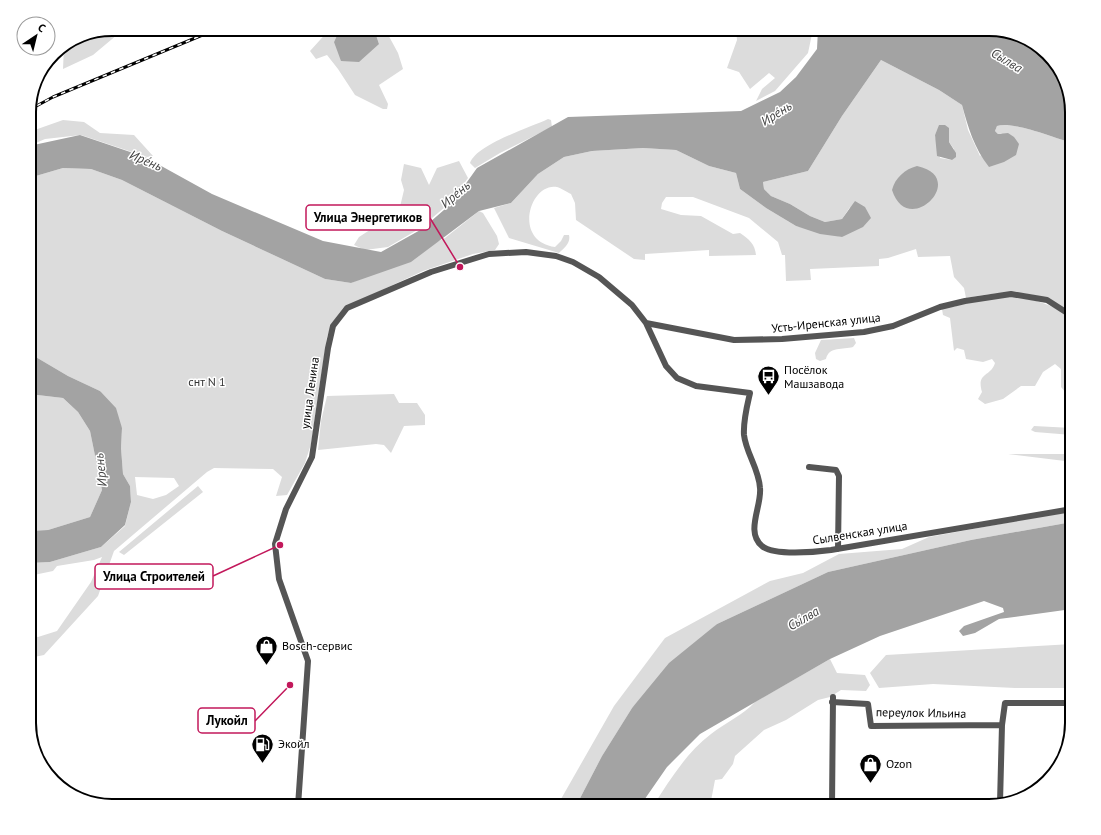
<svg xmlns="http://www.w3.org/2000/svg" width="1101" height="835" viewBox="0 0 1101 835" font-family="'PT Sans',sans-serif">
  <rect width="100%" height="100%" fill="#fff"/>
  <path fill="#dcdcdc" fill-rule="evenodd" d="M112,29H124L93,55L63,69L64,46L81,35Z
    M330,29H340L334,42L379,44L374,29H385L398,53L403,69L379,85L388,104L387,109H383L355,95L338,69L327,55L316,59L310,51Z
    M736,29H810L812,34L808,53L775,91L756,101L762,89L775,78L769,73L750,89L739,72L727,68L737,40Z
    M881,60L939,90L962,105L968,130L980,156L1002,133L998,134L995,131L997,126C1013,121 1054,138 1072,143V313C1064,309 1056,302 1048,299C1021,289 993,293 966,298L964,288L954,277L950,256L918,257L916,249L888,258L879,259V266L810,269L811,280L786,281L785,255H782L778,242L749,218L693,197H666L662,203L661,209L681,215L701,216L733,234L740,233C749,239 755,244 756,255L709,256V250L645,254V260L634,259L576,220L575,203L571,194C567,192 561,188 557,187C530,182 512,241 555,247L561,241L564,235H569C571,243 564,248 559,253L509,238L494,208L511,203L538,174L564,157L592,151L643,148L676,150L709,166L736,173L740,189L766,208L796,226L842,237L850,207L842,219L825,222L810,216L790,204L771,196L764,189L763,182L808,171L842,116ZM940,125L949,134V142L954,149L952,160L940,158L935,135Z
    M548,119L551,120L552,127L500,153L475,168L470,163C477,144 529,128 548,119Z
    M63,120L84,122L100,133L134,135L153,156L147,157L81,135L45,139L29,146V132Z
    M459,161L468,178L451,202L419,229L388,247L365,250L354,245L359,237L399,211L404,190L401,180L404,164L421,168L429,185L437,168Z
    M63,168L91,169L122,180L222,231L325,279L351,283L445,238L479,211L483,213L497,236L499,244L495,250L473,254L423,271L343,308L332,323L327,337L311,444L305,463L287,495L276,496L282,477L273,469L214,468L207,472L114,551L98,596L44,655L29,658V635L38,637L57,631L91,582L102,557L94,560L57,566L53,571L29,576V563L50,562L101,547L125,526L131,502L130,486L123,474L121,448L122,428L100,391L68,376L29,353V178ZM135,477L174,478L179,486L166,495L153,499L137,495Z
    M1010,296C1035,300 1054,303 1072,321V394L1066,393L1061,387V369L1055,364L1043,372L1035,386H1021L1003,399L985,404L978,399L982,392C976,372 991,377 995,363L992,359L983,362L966,359L964,350L957,348L954,351L950,318L943,315L942,309L949,307H954L966,301Z
    M854,338L856,343L853,347C843,350 829,346 826,359L820,361L816,359L815,353L821,340Z
    M29,394L63,398L78,412L90,431L102,490L90,517L48,530L29,531Z
    M394,394L399,403H417L425,415V425L404,426L391,453L384,445L376,444L318,450L321,421L327,396Z
    M1034,426L1072,428V435L1035,432L1031,430Z
    M1008,454H1072V464L1065,461Z
    M1072,477V502H1067V482Z
    M198,486L203,492L124,555L119,552Z
    M1072,512V522L971,540L828,572L717,624L632,708L602,756L576,806H557L614,706L665,638L770,581L803,573L839,554L902,549L929,537L1044,516Z
    M1072,644V688H1015L933,684L879,688L870,673L886,655Z
    M830,659L837,673L865,675L870,685L866,691L841,690L830,697L818,700L786,720L764,730L735,756L733,764L722,779L715,780L710,806H653C670,780 686,753 711,734C725,723 743,715 755,702Z"/>
  <path fill="#a3a3a3" d="M340,29H374L379,44L359,62L341,61L334,42Z
    M818,29H989L1040,46L1064,76L1072,112V143C1054,138 1013,121 997,126L995,131L998,134L1008,133L1014,137L1019,144L1016,155L1004,162L989,167C974,148 968,127 962,105L939,90L881,60L842,116L808,171L763,182L764,189L771,196L790,204L810,216L825,222L842,219L855,201L865,207L871,218L863,227L842,237L820,234L796,226L766,208L740,189L736,173L709,166L676,150L643,148L592,151L564,157L538,174L511,203L479,211L411,262L351,283L325,279L222,231L122,180L91,169L63,168L29,178V146L80,135L145,157L212,194L323,241L381,252L422,229L452,203L477,168L568,117L741,111L780,92L796,77L817,49Z
    M939,125H945L949,128V142L956,153V157L952,160L937,156L935,135Z
    M917,166C970,177 908,240 892,190C895,178 905,169 917,166Z
    M29,353L68,376L100,391L116,408L122,428L121,448L123,474L130,486L131,502L125,525L101,547L50,562L29,563V531L48,530L90,517L102,490L90,431L78,412L63,398L29,394Z
    M1072,522V609L999,619L975,633L963,636L959,631L964,626L1004,612L1003,608L984,601L880,636L830,659L700,734L667,767L640,806H576L602,756L632,708L669,663L717,624L828,572L971,540Z"/>
  <g fill="none" stroke-linecap="round" stroke-linejoin="round">
    <path stroke="#555" stroke-width="6" d="M646,323L734,340L782,339L864,332L893,326L940,307L965,301L1011,294L1047,300L1072,316
      M809,467L836,470L839,476L838,549
      M832,702L868,704L871,726L1002,725
      M1000,803L1002,725L1005,703H1072
      M298,806L308,661L279,579L275,544L286,509L312,457L328,348L333,326L347,308L431,272L489,254L526,252L556,256L573,262L599,277L632,305L646,323L666,366L677,378L696,386L750,393C747,406 743,421 744,435C746,453 759,469 760,488C762,506 745,532 762,546C773,556 816,552 831,550L1072,509
      M721,806H744
      M832,806L833,697"/>
    <defs>
      <path id="rail" d="M29,110L53,97L217,29"/>
    </defs>
    <use href="#rail" stroke="#000" stroke-width="3"/>
    <use href="#rail" stroke="#fff" stroke-width="1.5" stroke-dasharray="4.5" stroke-linecap="butt"/>
  </g>
  <defs>
    <symbol id="bus-pin" viewBox="-11 -11 22 30"><path d="M0 17L-7.5 6A9.5 9.5 0 1 1 7.5 6Z" fill="#000" stroke="#fff"/><path d="M-5-6H5V4H4V6H2V4H-2V6H-4V4H-5ZM-3.5-4V0h7V-4ZM-3.5 1.2v1.5H-2V1.2ZM2 1.2v1.5H3.5V1.2Z" fill="#fff"/></symbol>
    <symbol id="shop-pin" viewBox="-11 -11 22 30"><path d="M0 17L-7.5 6A9.5 9.5 0 1 1 7.5 6Z" fill="#000" stroke="#fff"/><path d="M-5-2.5h2.3a2.7 3.5 0 0 1 5.4 0H5L5.5 6h-11ZM-1.5-2.5h3a1.5 2.3 0 0 0-3 0Z" fill="#fff"/></symbol>
    <symbol id="fuel-pin" viewBox="-11 -11 22 30"><path d="M0 17L-7.5 6A9.5 9.5 0 1 1 7.5 6Z" fill="#000" stroke="#fff"/><path d="M-5.5-6h7V0h2V4h1.3V-2.5L3-4.5l.8-.8L6-3V5H2.5V1h-1V6h-7ZM-4.2-4.7v3.2H.2V-4.7Z" fill="#fff"/></symbol>
  </defs>
  <g fill-rule="evenodd">
    <use href="#bus-pin" x="756" y="364" width="25" height="34"/>
    <use href="#shop-pin" x="254" y="634" width="25" height="34"/>
    <use href="#fuel-pin" x="250" y="732" width="25" height="34"/>
    <use href="#shop-pin" x="858" y="752" width="25" height="34"/>
  </g>
  <g text-anchor="middle" stroke-width="3" stroke-linejoin="round" paint-order="stroke">
    <g font-size="12" fill="#000" stroke="#fff">
      <text transform="translate(826 323) rotate(-6)" y="4">Усть-Иренская улица</text>
      <text transform="translate(310 393) rotate(-82)" y="4">улица Ленина</text>
      <text transform="translate(860 533) rotate(-9)" y="4">Сылвенская улица</text>
      <text transform="translate(921 713) rotate(1)" y="4">переулок Ильина</text>
    </g>
    <g font-size="12" fill="#000" stroke="#fff" text-anchor="start">
      <text x="784" y="374">Посёлок<tspan x="784" dy="14">Машзавода</tspan></text>
      <text x="282" y="650">Bosch-сервис</text>
      <text x="278" y="748">Экойл</text>
      <text x="886" y="768">Ozon</text>
    </g>
    <g font-size="12" fill="#333" stroke="#fff">
      <text x="207" y="386">снт N 1</text>
    </g>
    <g font-size="13" font-style="italic" fill="#444" stroke="#fff">
      <text transform="translate(1007 60) rotate(31)" y="5">Сылва</text>
      <text transform="translate(776 113) rotate(-32)" y="5">Ире́нь</text>
      <text transform="translate(146 160) rotate(23)" y="5">Ире́нь</text>
      <text transform="translate(455 194) rotate(-40)" y="5">Ире́нь</text>
      <text transform="translate(100 470) rotate(-96)" y="5">Ирень</text>
      <text transform="translate(803 618) rotate(-30)" y="5">Сы́лва</text>
    </g>
  </g>
  <path d="M0 0H1101V835H0ZM112 36H989A76 76 0 0 1 1065 112V723A76 76 0 0 1 989 799H112A76 76 0 0 1 36 723V112A76 76 0 0 1 112 36Z" fill="#fff" fill-rule="evenodd"/>
  <path fill="none" stroke="#000" stroke-width="2" d="M112 36H989A76 76 0 0 1 1065 112V723A76 76 0 0 1 989 799H112A76 76 0 0 1 36 723V112A76 76 0 0 1 112 36Z"/>
  <path fill="none" stroke="#c2185b" stroke-width="1.5" d="M460 267L430 218M280 545L213 576M290 685L255 721"/>
  <g fill="#c2185b" stroke="#fff" stroke-width="1.5">
    <circle cx="460" cy="267" r="4"/>
    <circle cx="280" cy="545" r="4"/>
    <circle cx="290" cy="685" r="4"/>
  </g>
  <g fill="#fff" stroke="#c2185b" stroke-width="1.5">
    <rect x="306" y="205" width="124" height="25" rx="4"/>
    <rect x="95" y="564" width="118" height="25" rx="4"/>
    <rect x="198" y="708" width="57" height="25" rx="4"/>
  </g>
  <g font-size="13" text-anchor="middle" font-weight="bold" fill="#000">
    <text x="368" y="222">Улица Энергетиков</text>
    <text x="154" y="581">Улица Строителей</text>
    <text x="227" y="725">Лукойл</text>
  </g>
  <g transform="translate(36 36) rotate(35)"><circle r="19" fill="#ffffff" stroke="#999999"/>
  <path d="M0-3L7 15L0 10L-7 15Z" fill="#000000"/>
  <text y="-6" font-size="11" font-weight="bold" text-anchor="middle" fill="#000000">С</text>
  </g>
</svg>
